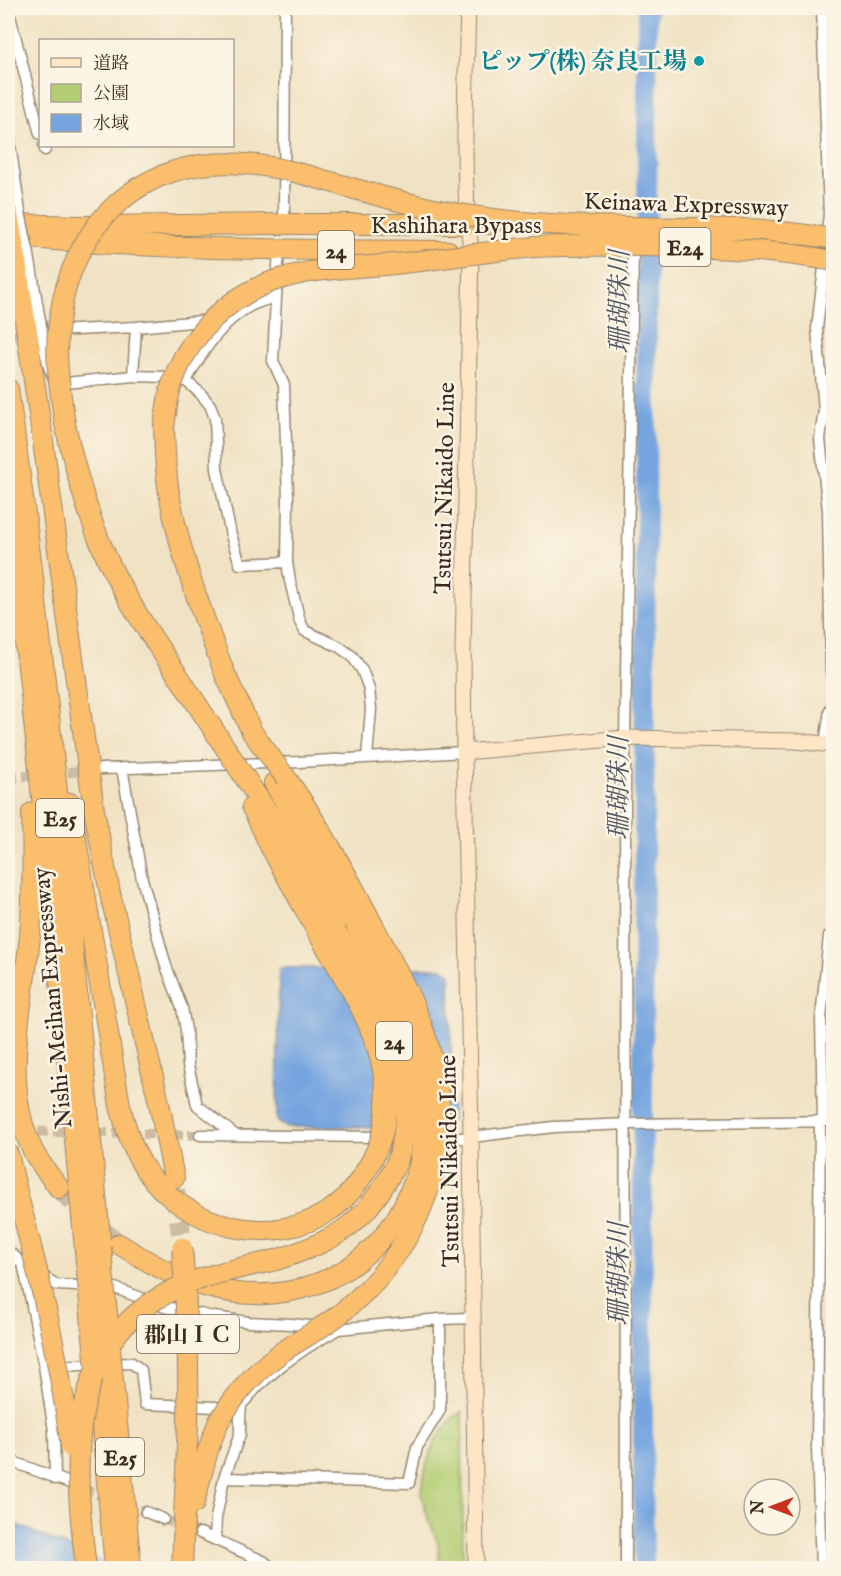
<svg xmlns="http://www.w3.org/2000/svg" width="841" height="1576" viewBox="0 0 841 1576" font-family="'IM FELL English','Noto Serif JP',serif">
  <rect width="100%" height="100%" fill="#fcf5e5"/>
  <filter id="ink" filterUnits="userSpaceOnUse"><feTurbulence type="fractalNoise" baseFrequency=".0167" numOctaves="2"/><feDisplacementMap in="SourceGraphic" scale="12" xChannelSelector="R" yChannelSelector="G"/><feConvolveMatrix kernelMatrix="1 2 1 2 8 2 1 2 1" color-interpolation-filters="sRGB"/></filter>
  <filter id="wash" filterUnits="userSpaceOnUse"><feTurbulence type="fractalNoise" baseFrequency=".008" numOctaves="4" result="noise"/><feDisplacementMap in="SourceGraphic" scale="24" xChannelSelector="R" yChannelSelector="G"/><feGaussianBlur stdDeviation="1.35" result="paint"/><feColorMatrix in="noise" values="0 0 0 0 0 0 0 0 0 0 0 0 0 0 0 0 0 1.4 0 .05"/><feComposite in="paint" operator="in"/></filter>
  <g filter="url(#wash)">
    <rect width="100%" height="100%" fill="#f0e2c3"/>
    <path fill="#b3ce74" stroke="#777c49" stroke-width="1.5" d="M462,1412L463,1568H440L438,1543L426,1512L421,1489L427,1463L436,1439L452,1418Z"/>
    <path fill="#75a4df" stroke="#58677e" stroke-width="1.5" d="M279,968H441L450,973L452,1120L445,1127H286L277,1121Z
      M8,1521L116,1568H8Z"/>
    <g fill="none" stroke-linecap="round" stroke-linejoin="round">
      <path stroke="#75a4df" stroke-width="20" d="M644,1568C639,1048 649,528 647,8"/>
    </g>
  </g>
  <g filter="url(#ink)">
    <g fill="none" stroke-linecap="round" stroke-linejoin="round">
      <path stroke="#ccbda2" stroke-width="10" stroke-dasharray="10 5" stroke-linecap="butt" d="M8,336L31,334
        M8,778L91,770
        M8,1131L200,1135
        M83,1489L146,1512
        M163,1519L200,1533"/>
      <path stroke="#ccbda2" stroke-width="20" stroke-dasharray="20 10" stroke-linecap="butt" d="M59,1188L93,1223L119,1244
        M175,1190L181,1233"/>
      <defs>
        <path id="street" d="M822,8L829,215L827,232
          M8,13L10,16L40,134
          M8,105L10,145L20,212
          M44,146L45,150
          M284,224L285,8
          M29,255L45,350L49,367L53,376L66,383L133,376L167,377L186,381C200,355 219,325 245,309C255,302 265,300 276,297L279,250
          M825,258L817,329L824,410L820,439L828,510L831,671L834,684
          M276,297L273,361L284,385L288,498L287,562L290,581L300,622L305,631L338,646L352,656L362,670L369,689L371,709L367,758
          M55,331L136,327
          M133,376L136,327L212,320
          M186,381L200,393L210,405L215,418L217,469L231,535L240,564L287,562
          M825,744L830,710L834,701
          M122,768L142,879L166,966L182,1008L186,1030L188,1065L197,1105L235,1135
          M101,769L299,762L464,752
          M820,1120L817,1447L821,1568
          M823,1120L821,1019L829,936H834
          M200,1135L463,1138L554,1127L629,1124L834,1121
          M8,1251L23,1264L31,1301L44,1366L54,1431L55,1479
          M23,1264L57,1285L115,1288L165,1307L214,1317L249,1322L291,1324L320,1327
          M54,1366L132,1363L141,1370L145,1404L216,1407L229,1413
          M8,1460L83,1488
          M224,1478L409,1483L417,1447L440,1410V1319
          M146,1512L163,1519
          M200,1533L263,1561L272,1568
          M215,1539L216,1518L224,1478L240,1434V1418L241,1405L259,1385L282,1365L308,1347L338,1329L440,1319L473,1318
          M626,1568L625,738L633,251"/>
        <path id="secondary" d="M468,8C466,88 461,171 471,251L463,650L464,752L471,1137L476,1568
          M464,752L625,738L795,741L834,745"/>
        <path id="highway" d="M10,224L81,226L284,224H491
          M8,236C154,250 301,250 448,251
          M15,255L40,420L94,810L110,893L159,1103L174,1178
          M8,389C49,674 74,961 101,1248
          M65,424C76,475 90,526 114,573C134,612 159,648 183,683
          M164,428C165,451 165,475 170,498C181,559 203,616 225,674
          M8,501C40,750 62,1000 85,1250
          M286,778C319,824 346,873 372,923
          M247,781L279,830L336,932
          M274,783L357,928
          M70,803L120,1106C126,1128 132,1150 145,1169C184,1228 272,1250 332,1209C350,1196 361,1179 372,1160
          M252,807L270,846L319,935
          M32,813C33,854 33,895 30,936C23,1006 0,1084 33,1151C40,1164 50,1176 59,1188
          M8,1154L19,1200
          M119,1244C145,1260 171,1276 201,1285C271,1307 344,1289 389,1229C404,1210 413,1186 420,1163
          M276,1260C339,1240 367,1222 397,1162
          M368,1289C404,1250 423,1215 436,1163
          M113,1381L131,1568
          M98,1384L115,1568
          M194,1503L208,1450L218,1423
          M182,1568L188,1421"/>
      </defs>
      <use href="#street" stroke="#968670" stroke-width="13"/>
      <use href="#secondary" stroke="#968670" stroke-width="17"/>
      <use href="#highway" stroke="#968670" stroke-width="22"/>
      <use href="#street" stroke="#fff" stroke-width="10"/>
      <use href="#secondary" stroke="#fde5c5" stroke-width="15"/>
      <use href="#highway" stroke="#fabe6d" stroke-width="20"/>
      <defs>
        <path id="street-bridge" d="M20,212L29,255"/>
        <path id="highway-bridge" d="M8,214L15,255
          M65,424C60,391 54,356 59,322C71,223 143,155 245,164C289,167 331,183 373,194C412,205 452,214 493,219C559,227 626,227 692,228C715,229 738,228 761,230C785,232 809,235 834,239
          M164,428C166,413 167,398 172,384C184,346 214,311 249,292C293,267 347,269 395,264C442,259 488,251 535,247C570,245 604,246 639,246C705,247 769,249 834,261
          M225,674L252,732L286,778
          M183,683L247,781
          M372,923C416,1007 451,1065 436,1163
          M357,928C385,980 419,1033 424,1094C426,1116 423,1140 420,1163
          M336,932C379,1007 427,1071 397,1162
          M319,935C352,991 394,1051 385,1121C383,1135 378,1148 372,1160
          M19,1200C41,1282 60,1363 71,1447
          M101,1248L113,1381
          M182,1248C187,1306 189,1363 188,1421
          M85,1250L96,1369
          M218,1423C235,1394 255,1371 282,1352C301,1339 322,1328 340,1314C350,1306 359,1297 368,1289
          M86,1568C74,1465 62,1343 175,1289C206,1274 242,1268 276,1260"/>
      </defs>
      <use href="#street-bridge" stroke="#968670" stroke-width="13" stroke-linecap="butt"/>
      <use href="#highway-bridge" stroke="#968670" stroke-width="22" stroke-linecap="butt"/>
      <use href="#street-bridge" stroke="#fff" stroke-width="10"/>
      <use href="#highway-bridge" stroke="#fabe6d" stroke-width="20"/>
    </g>
  </g>
  <circle fill="#0f9aa8" stroke="#fcf5e5" stroke-width="2" cx="699" cy="61" r="6"/>
  <g text-anchor="middle" stroke-width="5" stroke-linejoin="round" paint-order="stroke">
    <g fill="#fcf5e5" stroke="#75675a" stroke-width="1.5">
      <rect x="659.5" y="228" width="51" height="38" rx="4.5"/>
      <rect x="318" y="231" width="36" height="38" rx="4.5"/>
      <rect x="36" y="799" width="48" height="38" rx="4.5"/>
      <rect x="376" y="1022" width="36" height="38" rx="4.5"/>
      <rect x="137" y="1315" width="102" height="38" rx="4.5"/>
      <rect x="96" y="1438" width="48" height="38" rx="4.5"/>
    </g>
    <g font-size="22" font-weight="bold" fill="#3b2a1e">
      <text x="685" y="255">E24</text>
      <text x="336" y="258">24</text>
      <text x="60" y="826">E25</text>
      <text x="394" y="1049">24</text>
      <text x="188" y="1342">郡山ＩＣ</text>
      <text x="120" y="1465">E25</text>
    </g>
    <g font-size="24" font-weight="bold" fill="#0d838f" stroke="#fcf5e5" text-anchor="end">
      <text x="687" y="69">ピップ(株) 奈良工場</text>
    </g>
    <g font-size="24" fill="#3b2a1e" stroke="#fcf5e5">
      <text transform="translate(686 204) rotate(2)" y="8">Keinawa Expressway</text>
      <text x="456" y="233">Kashihara Bypass</text>
      <text transform="translate(444 488) rotate(-89)" y="8">Tsutsui Nikaido Line</text>
      <text transform="translate(52 998) rotate(-95)" y="8">Nishi-Meihan Expressway</text>
      <text transform="translate(449 1161) rotate(-91)" y="8">Tsutsui Nikaido Line</text>
    </g>
    <g font-size="26" font-style="italic" fill="#4f5562" stroke="#fcf5e5">
      <text transform="translate(619 302) rotate(-90)" y="9">珊瑚珠川</text>
      <text transform="translate(618 788) rotate(-90)" y="9">珊瑚珠川</text>
      <text transform="translate(618 1274) rotate(-90)" y="9">珊瑚珠川</text>
    </g>
  </g>
  <rect width="841" height="1576" fill="none" stroke="#fcf5e5" stroke-width="30"/>
  <rect x="39" y="39" width="195" height="108" fill="#fcf5e5" stroke="#afa495" stroke-width="1.5"/>
  <rect x="51" y="58" width="30" height="9" fill="#fde5c5" stroke="#afa495" stroke-width="1.5"/>
  <text x="93" y="69" font-size="18" fill="#3b2a1e">道路</text>
  <rect x="51" y="84" width="30" height="18" fill="#b3ce74" stroke="#afa495" stroke-width="1.5"/>
  <text x="93" y="99" font-size="18" fill="#3b2a1e">公園</text>
  <rect x="51" y="114" width="30" height="18" fill="#75a4df" stroke="#afa495" stroke-width="1.5"/>
  <text x="93" y="129" font-size="18" fill="#3b2a1e">水域</text>
  <g transform="translate(772 1507) rotate(270)"><circle r="28" fill="#fcf5e5" stroke="#afa495" stroke-width="1.5"/>
  <path d="M0-4.5L10 22L0 15L-10 22Z" fill="#c8321e"/>
  <text y="-9" font-size="16" font-weight="bold" text-anchor="middle" fill="#3b2a1e">N</text>
  </g>
</svg>
